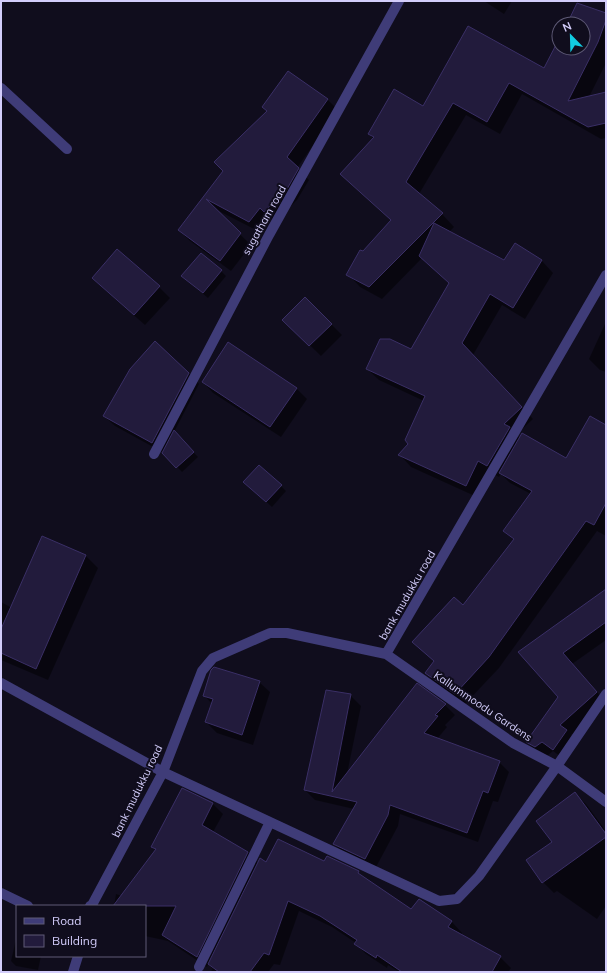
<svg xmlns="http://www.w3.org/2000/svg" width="607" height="973" viewBox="0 0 607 973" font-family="Mulish,sans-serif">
  <rect width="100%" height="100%" fill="#100d1d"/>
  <path fill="#0007" d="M484,1H512L504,14Z
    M606,14V63L589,97L606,93V138L601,139L522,94L500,134L466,115L419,194L442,214L454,227L449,232L504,262L515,245L542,261L553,273L525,319L502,305L473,355L533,419L516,435L520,438L570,461L606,433V536L597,531L499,668L465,704L436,683L426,673L435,662L463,606L514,540L504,531L531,494L510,483L501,474L499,477L489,472L477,497L411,467L400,455L409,443L424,401L379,380L367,369L412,350L450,284L422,258L382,299L360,287L348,274L363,252L392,220L354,187L342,174L374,139L369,134L423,108L544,70L559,41V48H583V24H572Z
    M327,99L338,110L297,168L309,180L297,200L275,222L271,218L260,232L213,208L251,245L231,271L190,241L179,230L224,171Z
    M221,271L226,276L208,298L188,281Z
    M93,278L159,287L170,298L145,325L104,289Z
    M305,298L342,335L321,356L284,320Z
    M605,324H606V372L600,370L589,359Z
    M189,373L199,384L174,432L198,457L182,472L164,453L115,426L104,416Z
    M203,382L296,388L307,399L281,437L213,393Z
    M281,486L286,491L272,507L250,487Z
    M86,556L98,568L48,680L1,660V602L12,608Z
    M606,590V640L572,664L606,702V704L571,735L577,741L564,759L553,751L546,757L537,752L527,742L559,697L519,652Z
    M259,682L270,692L253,745L217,733L206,722L212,704L204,695Z
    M350,695L361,706L347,774L445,705L455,715L445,725L447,727L437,739L499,762L509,772L498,802L493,801L478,842L400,814L398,826L375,869L345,854L334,844L354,809L315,800L305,790Z
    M183,789L213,804L223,814L213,832L248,852L258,863L324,862L358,872L368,882L412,910L419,900L452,922L462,933L461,935L500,957L511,968L508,972H399L388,965L387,968L366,954L356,944V943L332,927L299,911L280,965L274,964L268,972H212L211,971L213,969L208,964L207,967L168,941L145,936V906H114L116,894L122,896L157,851L152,846Z
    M575,794L586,804L606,831V906L597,919L557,891L554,893L543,882L528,861L553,842Z
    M17,935V956H41L38,970L16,966L11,961Z"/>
  <path fill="#221b3c" stroke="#3a2f66" d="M577,3L606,13V20L598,42L568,101L606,92V123L588,127L509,83L487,122L453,103L406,182L443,213L369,287L346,275L360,250L363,251L391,220L340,174L374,137L368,134L394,89L423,106L468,26L544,68L559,39V48H583V24H567Z
    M288,71L328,99L287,157L299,168L287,189L264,212L260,208L249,222L206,199L241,233L220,261L178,230L223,171L214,162L267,111L262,107Z
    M434,223L504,260L515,243L542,260L513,308L490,294L462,343L522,407L504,424L510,427L487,466L478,461L466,486L398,455L408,444L405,440L425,396L366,369L380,339H390L411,349L449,283L419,256Z
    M117,249L160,286L134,315L92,278Z
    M201,253L222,270L203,293L181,276Z
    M305,297L332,324L309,346L282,320Z
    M155,341L189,373L152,443L103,416L130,369Z
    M228,342L297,388L270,427L202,382Z
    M590,416L606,425V503L594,525L586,521L489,657L455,694L425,673L434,661L412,642L454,597L463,605L514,539L503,531L532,491L499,473L522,433L566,458Z
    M174,430L194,452L176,468L162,453Z
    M259,465L282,485L266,502L243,482Z
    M42,536L86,555L36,669L1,653V629Z
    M606,589V622L563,653L597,692L560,725L567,730L553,750L542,742L535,747L526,742L558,697L518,652Z
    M214,667L260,681L242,735L205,722L213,699L203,696L211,670Z
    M417,683L446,704L435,715L438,716L424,733L500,761L488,793L483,791L467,833L390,805L388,815L365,859L333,844L357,802L304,790L326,690L351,694L332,792Z
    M182,788L213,803L202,825L248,852L197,957L162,935L176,906H113L156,849L151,847Z
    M575,792L606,834V837L542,883L526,860L552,842L536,821Z
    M278,839L324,861L327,856L359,871L358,873L411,909L419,899L452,921L448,927L501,956L492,972H402L377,955L376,958L354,944L357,940L320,916L288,901L269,955L264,953L250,972H219L208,964L260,858L266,862Z"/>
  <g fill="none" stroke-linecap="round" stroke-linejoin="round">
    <path stroke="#3f3c78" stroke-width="10" d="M1,88L67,149
      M154,454L269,235L399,1
      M386,654L513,743L557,766L606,802
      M1,683L163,772L439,901L457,899L479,876L557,766L606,694
      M1,893L28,906
      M90,906L92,905L163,772L202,671L213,658L270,633H287L386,654L606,275
      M199,967L270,822
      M73,972L78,956"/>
  </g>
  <g text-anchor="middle" stroke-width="4" stroke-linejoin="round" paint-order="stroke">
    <g font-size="11" fill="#d3cdfb" stroke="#100d1d">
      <text transform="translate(264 220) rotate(-61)" y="4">sugatham road</text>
      <text transform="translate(407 595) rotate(-60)" y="4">bank mudukku road</text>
      <text transform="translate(483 706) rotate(34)" y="4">Kallummoodu Gardens</text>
      <text transform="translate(137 791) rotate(-64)" y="4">bank mudukku road</text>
    </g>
  </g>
  <rect width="607" height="973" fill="none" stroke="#d3cdfb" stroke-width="4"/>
  <rect x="16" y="905" width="130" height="52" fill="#100d1d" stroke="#5e5a76"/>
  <rect x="24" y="918" width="20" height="6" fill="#3f3c78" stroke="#5e5a76"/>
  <text x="52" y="925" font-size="12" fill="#d3cdfb">Road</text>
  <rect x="24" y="935" width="20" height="12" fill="#221b3c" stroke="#5e5a76"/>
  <text x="52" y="945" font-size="12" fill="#d3cdfb">Building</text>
  <g transform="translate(571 36) rotate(337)"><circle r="19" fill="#100d1d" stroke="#5e5a76"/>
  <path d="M0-3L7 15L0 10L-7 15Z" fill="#12cce2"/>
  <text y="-6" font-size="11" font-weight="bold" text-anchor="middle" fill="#d3cdfb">N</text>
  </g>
</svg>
